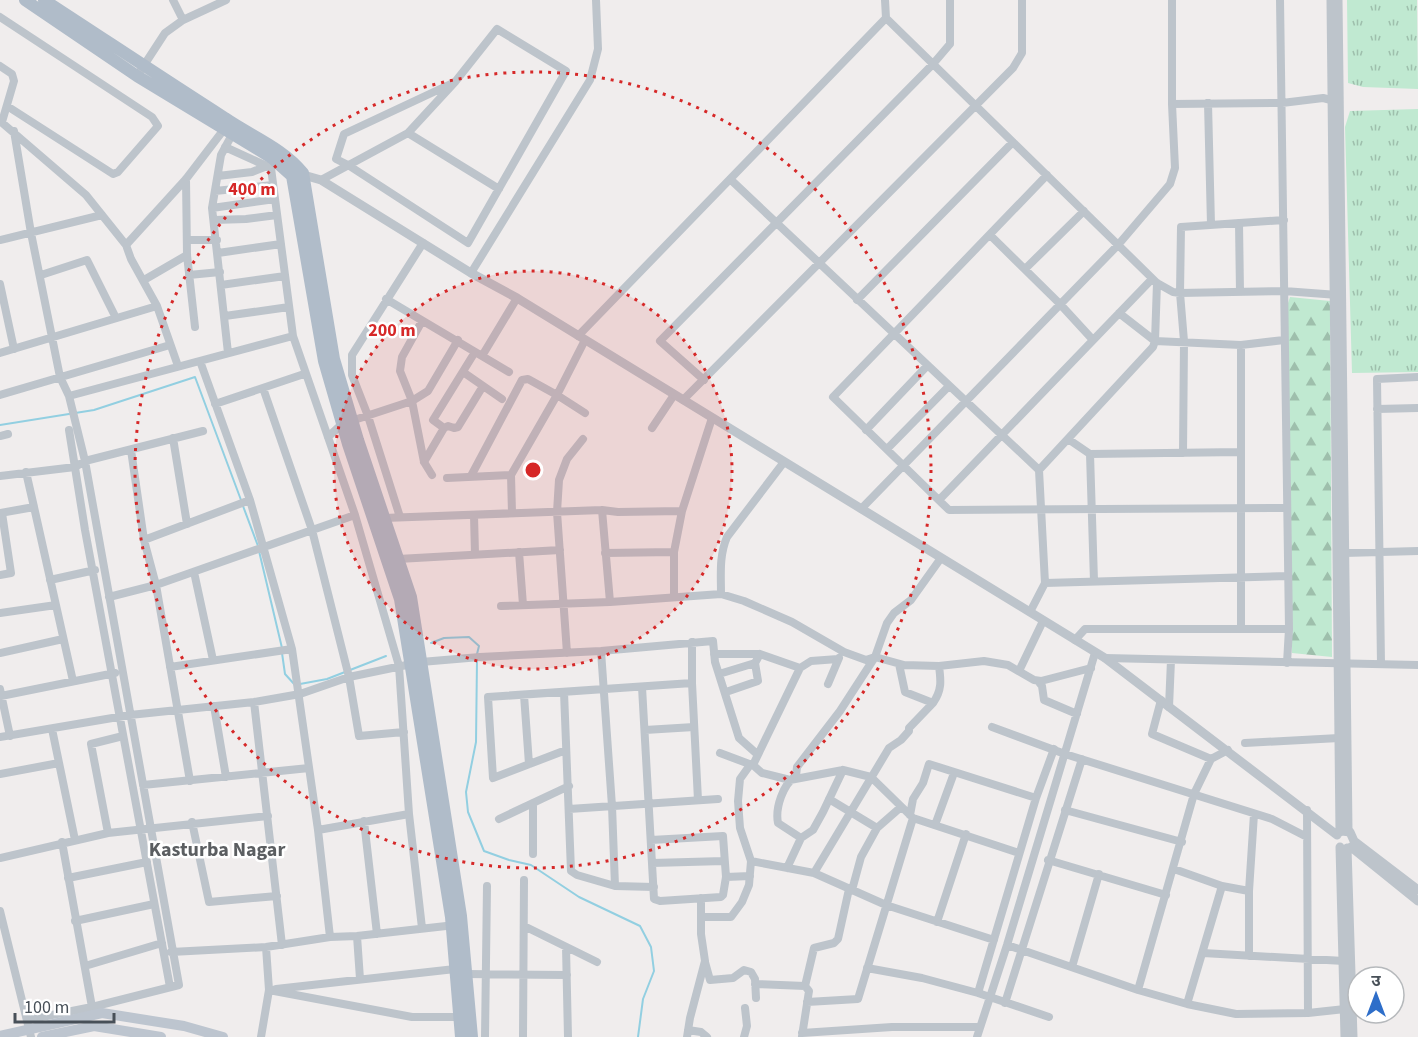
<svg xmlns="http://www.w3.org/2000/svg" width="1418" height="1037" viewBox="0 0 1418 1037" font-family="'Source Sans 3','Noto Sans Devanagari',sans-serif">
  <defs>
    <pattern id="grass-tufts" width="24" height="20" patternUnits="userSpaceOnUse" patternTransform="scale(1.5)"><rect width="24" height="20" fill="#c0e9d1"/><path d="M3 7l-1-3M5 7V3M7 7l1-3M15 17l-1-3M17 17v-4M19 17l1-3" fill="none" stroke="#9ebfac"/></pattern>
    <pattern id="forest-firs" width="22" height="20" patternUnits="userSpaceOnUse" patternTransform="scale(1.5)"><rect width="22" height="20" fill="#c0e9d1"/><path d="M5 1l3.5 6h-7zM16 11l3.5 6h-7z" fill="#9ebfac"/></pattern>
  </defs>
  <rect width="100%" height="100%" fill="#f0eded"/>
  <path fill="url(#grass-tufts)" d="M1347,0H1417L1418,89L1363,87L1348,83Z
    M1418,109V372L1352,373L1345,127L1350,111Z"/>
  <path fill="url(#forest-firs)" d="M1290,297L1330,301L1332,657L1292,653L1287,306Z"/>
  <g fill="none" stroke-linecap="round" stroke-linejoin="round">
    <path stroke="#92cfe1" stroke-width="2" d="M0,425L94,410L195,377L241,500
      M243,506L258,546
      M259,551L282,648
      M431,643L444,638L469,637L479,646L477,654
      M282,653L285,674L295,685
      M477,660L476,742L466,792L468,812L484,851L509,860L531,865L579,897L640,926L651,947L654,971L643,999L638,1037
      M300,684L327,679L386,656"/>
    <path stroke="#bdc4cb" stroke-width="8" d="M173,0L183,20
      M885,0L886,18L1157,283L1173,292L1180,293L1284,291L1338,295
      M1280,0L1289,629L1287,663
      M0,17L152,117L158,126L118,172L113,174L7,106
      M0,66L12,74L14,81L2,122
      M137,76L165,33L183,20L226,0
      M1208,103L1211,225
      M1172,104L1282,103L1323,98L1335,101
      M0,121L86,195L126,245L131,259L157,306L178,366
      M14,131L31,233L60,377L69,396L85,461L179,985L92,1007L27,1020
      M408,133L499,189
      M225,147L271,168
      M273,157L271,168L293,336L355,515L399,666L409,814L422,928
      M1047,175L833,397L949,510L1286,508
      M218,176L252,172L267,166
      M186,179L187,255L195,327
      M730,179L1039,470L1045,583L1030,612
      M321,180L408,133L455,82L497,29L566,71L468,243L348,165L336,159L344,134L455,82
      M215,191L273,185
      M212,208L275,199
      M214,220L246,219L277,215
      M1239,223L1240,292
      M990,235L1060,304L1093,340
      M0,240L102,215
      M188,240H217
      M126,245L186,179L225,128
      M218,253L281,244
      M1025,269L1084,211
      M471,273L590,80L598,49L596,0
      M41,275L87,260L116,318
      M189,275L220,272
      M144,280L187,255
      M0,284L14,349
      M221,285L285,276
      M386,299L509,372
      M857,300L1013,142
      M1119,313L1155,341L1241,345L1284,340
      M225,316L289,307
      M422,321L402,357L400,371L412,401L424,462L432,475
      M578,336L886,18
      M1241,345V629
      M0,353L157,306
      M228,353L212,208L221,155L234,131
      M482,356L517,298
      M200,361L250,500L292,649L318,830L330,937
      M463,372L502,399
      M704,380L660,341L933,64L950,44V0
      M263,388L312,530L349,677L359,736L404,732
      M0,395L170,345
      M69,396L293,336
      M683,400L1013,68L1022,53V0
      M215,404L304,374
      M1377,409L1418,408
      M444,428L433,420L475,352
      M652,428L674,395
      M69,430L85,530L170,987
      M866,430L927,366
      M0,436L8,434
      M328,437L342,424L412,401L428,391L458,340
      M173,438L187,524
      M1068,439L1090,454L1241,452
      M887,449L949,386
      M131,450L144,540L156,585L190,781
      M1183,453L1184,341L1180,293L1181,227L1284,220
      M1090,454L1094,581
      M424,462L444,428L448,426L454,428L458,427L483,386
      M1039,470L1153,347L1155,341L1157,283
      M26,472L34,507
      M0,476L75,467L85,461L203,431
      M471,476L522,380L528,379L557,395L585,413
      M447,478L511,475
      M940,499L1152,279
      M861,509L1118,245L1170,184L1175,168L1172,104V0
      M602,510L610,602
      M0,513L34,507L73,681
      M512,513L511,475L557,395L585,340
      M474,515L475,554
      M400,517L368,416L352,375V355L423,243
      M384,518L602,510L618,512L682,511
      M144,540L250,500
      M519,552L523,605
      M605,553L674,552
      M1344,553L1418,551
      M398,559L560,550
      M194,572L213,660
      M0,575L11,573L2,513
      M50,580L95,570
      M1045,583L1288,576
      M721,594C721,574 719,556 727,537L784,462
      M109,597L156,585L355,515
      M674,597V552L682,511L712,418
      M501,606L610,602L721,594L744,601L792,622L844,652L866,660L875,657L904,665L939,666L984,661L1008,665L1034,680L1041,681L1091,668
      M0,613L56,605
      M1075,640L1085,629H1289
      M692,642V683L698,800
      M601,651L612,806L615,886L654,887
      M0,653L63,639
      M567,653L557,512L559,480L567,459L583,439
      M714,654H760L800,668
      M1105,658L1418,665
      M838,659L811,661L800,668L753,765L762,773L790,780L843,770L871,777L913,818L1019,853
      M899,664L905,692L933,703C942,690 941,681 939,666
      M1381,664L1377,379L1418,377
      M170,667L292,649
      M1019,671L1043,621
      M719,674L755,663
      M1038,681L1042,686L1044,700L1077,714
      M828,684L839,658
      M642,687L654,899L660,901L721,897L723,895L726,877L723,836L651,840
      M0,689L10,736
      M564,692L571,871L577,875L615,886
      M726,692L758,681L755,663L760,654
      M524,695L529,764
      M1,696L115,673
      M1161,700L1152,734L1211,759
      M254,702L282,945
      M214,706L226,777
      M1169,707L1171,660
      M992,727L1065,754L1272,819L1307,837
      M52,729L75,840
      M645,730L694,727
      M0,737L130,715L254,702L300,694L349,677L421,662L480,657L601,651L713,641L715,662L739,738L757,754
      M1245,743L1339,738
      M566,750L493,778L488,697L692,683
      M720,753L752,765
      M0,774L59,763
      M143,785L309,768
      M829,799L877,828
      M569,809L718,799
      M1065,810L1182,842
      M1307,810L1308,1013
      M910,815L913,799L923,783L929,764L1036,798
      M499,819L569,786
      M364,821L377,934
      M192,822L209,902L277,896
      M935,825L954,773
      M318,830L409,814
      M108,833L91,744L123,736
      M801,838L778,823C775,808 783,784 796,776L797,767L840,711L875,657L887,623L894,613L911,600L941,558
      M62,842L92,1007
      M533,854V803
      M0,858L108,833L268,816
      M1048,860L1166,895
      M751,861L814,873L889,748L901,740L909,731V728L933,703
      M652,863L724,861
      M787,868L801,838L813,830L823,812L843,770
      M1174,869L1222,886L1249,891
      M814,873L886,905L994,940
      M726,877L750,876
      M68,878L147,862
      M852,890L861,857L877,828L901,807
      M0,911L31,1037
      M701,917H731L742,902L749,885L751,861L740,828L738,801L740,779L750,765
      M75,921L154,904
      M937,922L966,834
      M524,926L597,962
      M357,936L360,979
      M1007,945L1138,990L1187,1004L1236,1014L1308,1013L1345,1009
      M566,947L568,1037
      M171,952L266,947L330,937L357,936L455,925
      M1203,953L1344,961
      M1249,956V891L1254,814
      M705,962L710,980L733,978L744,970L751,972L755,979L756,998
      M85,966L162,943
      M1072,967L1099,874
      M867,968L922,978L978,993L1049,1017
      M466,974L567,975
      M755,984L805,986L809,991L802,1036
      M805,986L814,948L834,943L838,939L849,889
      M276,989L455,969
      M269,990L412,1017H462
      M1138,990L1194,794L1211,759L1228,750
      M978,993L1036,798L1054,749
      M807,1002L858,999L913,818
      M1005,1003L1082,759
      M1187,1004L1222,886
      M688,1030L701,1032L707,1037
      M802,1033L892,1027H980
      M261,1037L269,990L266,947
      M485,1037L487,886
      M523,1037L524,880
      M687,1037L690,1018L705,961L701,934V898
      M744,1037L747,1026L745,1008
      M977,1037L1007,945L1095,653"/>
    <path stroke="#bdc4cb" stroke-width="9" d="M1331,0L1340,832
      M1338,0L1348,831
      M300,174L321,180L471,273L517,298L1105,658L1337,835
      M1342,831L1350,832L1354,841L1418,890
      M1340,847L1345,1037
      M1351,847L1418,901
      M1347,848L1353,1037"/>
    <path stroke="#bdc5cf" stroke-width="10" d="M42,1037L94,1026L161,1037"/>
    <path stroke="#b0bcc9" stroke-width="12" d="M25,0L137,76L272,158L292,176L324,361L348,444L400,599L451,917L461,1037
      M44,0C104,39 164,79 225,118C251,136 283,148 303,173L334,359L358,440L411,597L461,916L472,1037"/>
    <path stroke="#bdc5cf" stroke-width="10" d="M0,1036L102,1013L184,1026L223,1037"/>
  </g>
  <circle cx="533" cy="470" r="199" fill="#d62828" fill-opacity=".12"/>
  <g fill="none" stroke="#d62828" stroke-width="3" stroke-dasharray="3 6">
    <circle cx="533" cy="470" r="199"/>
    <circle cx="533" cy="470" r="398"/>
  </g>
  <g text-anchor="middle" stroke-width="5" stroke-linejoin="round" paint-order="stroke">
    <g font-size="20" font-weight="bold" fill="#5b5e61" stroke="#fff">
      <text x="217" y="856">Kasturba Nagar</text>
    </g>
  </g>
  <circle cx="533" cy="470" r="9" fill="#d62828" stroke="#fff" stroke-width="3"/>
  <g font-size="18" text-anchor="middle" font-weight="bold" fill="#d62828" stroke="#fff" stroke-width="5" stroke-linejoin="round" paint-order="stroke">
    <text x="252" y="195">400 m</text>
    <text x="392" y="336">200 m</text>
  </g>
  <g transform="translate(1376 995)"><circle r="28" fill="#ffffff" stroke="#b6b9bc" stroke-width="1.5"/>
  <path d="M0-4.5L10 22L0 15L-10 22Z" fill="#2e6ec9"/>
  <text y="-9" font-size="16" font-weight="bold" text-anchor="middle" fill="#485058">उ</text>
  </g>
  <path d="M15 1013v9h99v-9" fill="none" stroke="#485058" stroke-width="3"/>
  <text x="24" y="1013" font-size="18" fill="#485058" stroke="#ffffff" stroke-width="4.5" paint-order="stroke">100 m</text>
</svg>
